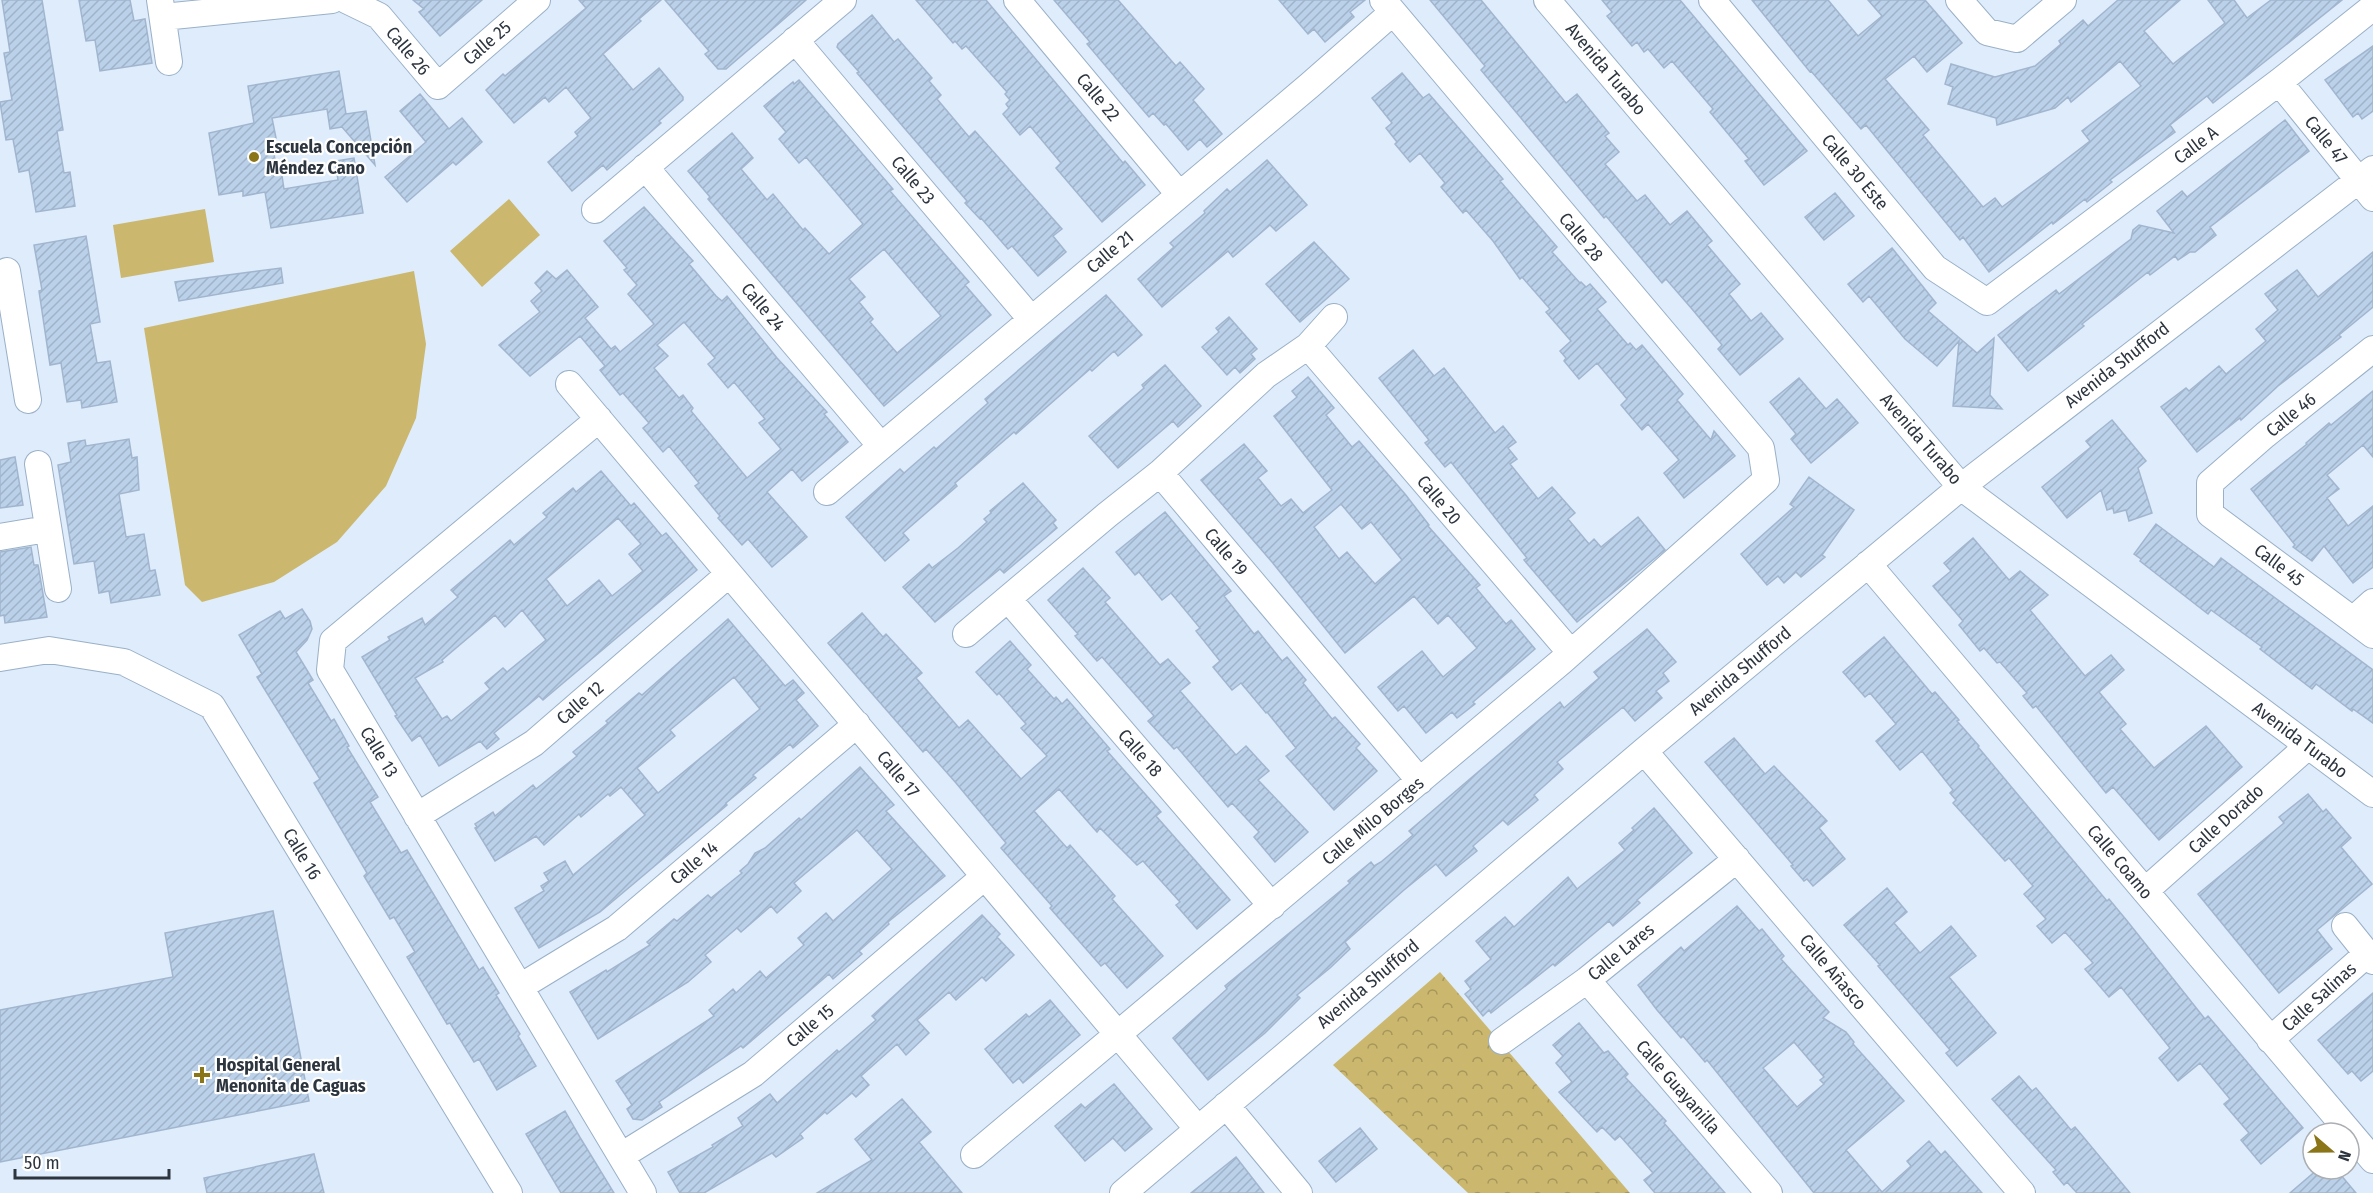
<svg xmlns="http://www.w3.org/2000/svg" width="2373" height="1193" viewBox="0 0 2373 1193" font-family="'Fira Sans Condensed',sans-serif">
  <defs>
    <pattern id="park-crowns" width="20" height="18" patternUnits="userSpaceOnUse" patternTransform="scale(1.5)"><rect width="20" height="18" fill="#cbb76d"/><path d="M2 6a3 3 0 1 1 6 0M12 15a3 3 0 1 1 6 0" fill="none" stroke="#a5965b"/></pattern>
    <pattern id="building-hatch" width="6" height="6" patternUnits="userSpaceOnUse" patternTransform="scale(1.5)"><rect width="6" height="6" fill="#bad1e9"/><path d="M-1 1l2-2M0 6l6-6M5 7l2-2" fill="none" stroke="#a0b4c9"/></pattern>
  </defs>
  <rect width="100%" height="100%" fill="#deecfb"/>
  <path fill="#cbb76d" d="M509,199L540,235L482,287L450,251Z
    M205,209L214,262L121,278L113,225Z
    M414,271L426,344L416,418L386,486L337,542L274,582L202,602L185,585L144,328Z"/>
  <path fill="url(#park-crowns)" d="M1440,972L1630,1193H1468L1333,1065Z"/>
  <path fill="url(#building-hatch)" stroke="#a1b6ce" stroke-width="1.5" fill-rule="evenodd" d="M2,0H42L63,130L57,131L64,173L70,172L75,206L36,212L29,170L19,172L13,139L6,140L0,102L12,100L4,53L10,52Z
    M79,0H130L134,21L145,19L152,63L100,71L95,40L86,41Z
    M413,0H482L440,36L419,12L424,9Z
    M579,0H661L639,19L641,21L603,54L633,90L659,68L683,97V100L659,121L661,123L607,170L603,165L572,191L548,162L578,136L575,132L591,118L566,87L549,102L545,97L514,123L486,90L503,74L505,76L586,8Z
    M665,0H806L726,69H718L705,54L709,51Z
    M916,0H986L1123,163L1125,161L1145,185L1102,222L1056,168L1061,163L1030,126L1020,135L1003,114L1009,108L1006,104L1010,100L1005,94L1007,92L966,46L962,49L955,41L953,43Z
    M1054,0H1118L1176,66L1180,62L1204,89L1193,100L1222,134L1207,147L1200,139L1188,150L1166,124L1164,125L1153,113L1149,117L1143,110L1087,44L1090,42Z
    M1279,0H1365L1350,12L1354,17L1325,42L1314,29L1308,34Z
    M1430,0H1481L1566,103L1577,94L1609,133L1605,136L1619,152L1605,164L1637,201L1645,195L1670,225L1687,211L1712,241L1707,245L1740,284L1729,294L1751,321L1761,313L1783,339L1740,375L1718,349L1722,345L1692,309L1666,279L1662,283L1606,216L1604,218L1481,70L1485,66Z
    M1602,0H1680L1807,151L1764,185L1745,161L1749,159L1710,112L1713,109L1672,61L1664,68L1648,49L1644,52L1637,42L1632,46L1607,16L1612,12Z
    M1752,0H1828L1858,36L1882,16L1868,0H1925L1962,43L1927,72L1914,56L1885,79L1929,130L1923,135L1983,207L1995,198L2002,207L2051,171L2090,141L2082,131L2141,86L2120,61L2071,102L2068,97L2055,108L1997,125L1996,118L1948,104L1953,87L1945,84L1951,64L1995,77L2035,66L2061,44L2059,41L2083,20L2088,26L2118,0H2180L2144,31L2173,64L2225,23L2208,0H2234L2247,18L2271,0H2342L2213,103L2207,96L2170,125L2175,132L2110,180L2112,182L2087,202L2085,199L2053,224L2052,222L1989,272L1963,237L1960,240L1866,125L1861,129L1811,71L1810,72Z
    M872,15L894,42L898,39L932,78L929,81L941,95L937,99L969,137L975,131L1062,229L1053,236L1066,252L1038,276L1012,246L1008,249L981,218L980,219L965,203L967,201L857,73L859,72L837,47L838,44Z
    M2373,46V111L2362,119L2358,113L2353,117L2325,80Z
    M339,71L346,114L366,111L375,165L342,127L330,129L327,109L272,118L276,138L271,139L277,170L281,169L284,189L338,180L335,161L354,158L363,213L271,228L265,192L243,196V191L219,195L209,133L254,123L248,86Z
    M1402,73L1423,98L1429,94L1503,179L1500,181L1557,247L1552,252L1580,283L1581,282L1586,287L1590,284L1606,302L1597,309L1628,345L1630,343L1636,350L1642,345L1683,394L1677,400L1711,440L1714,431L1735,456L1684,498L1664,473L1679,460L1648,424L1642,430L1621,405L1627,399L1597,363L1579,379L1564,361L1566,358L1560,351L1571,341L1546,312L1550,309L1522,277L1520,279L1493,241L1466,210L1463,213L1441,187L1445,183L1420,153L1410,162L1395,144L1397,142L1386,128L1392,123L1372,98Z
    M799,80L893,189L890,191L969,282L965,285L991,315L884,406L708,199L710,197L688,171L732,133L753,158L741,169L767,200L773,194L803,230L805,228L829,254L863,224L806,157L799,163L779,139L786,132L764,106L793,82L794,84ZM884,249L941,316L897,353L870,322L873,319L859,302L865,297L849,279Z
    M420,94L449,129L462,118L482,142L456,165L453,162L407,202L385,177L426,142L400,111Z
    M2285,120L2309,151L2210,227L2216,235L2195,252H2190L2178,260L2175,256L2150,275L2148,272L2082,324L2084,326L2028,371L1998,335L2056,290L2059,294L2131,239L2133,230L2139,225L2174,233L2157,211L2182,191L2187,197Z
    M1267,160L1307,205L1276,231L1270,225L1233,257L1228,251L1162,307L1138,279L1174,247L1170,243L1205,213L1204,211L1227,189L1230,192Z
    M1835,193L1854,216L1824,240L1805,217Z
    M644,207L693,261L689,264L716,296L722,301L727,296L777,358L827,412L824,414L848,442L802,481L792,469L767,492L807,537L772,567L748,539L742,545L718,518L720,516L695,486L699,483L669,446L663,452L643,428L649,423L623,393L620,395L600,370L605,366L580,336L530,376L499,345L540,312L531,301L542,291L535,283L547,271L556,279L567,270L598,307L585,318L611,349L615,346L620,352L654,324L628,294L637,285L624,270L627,268L604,241ZM684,322L715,358L708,364L728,388L734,382L765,419L759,423L781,449L747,478L691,411L693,408L683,395L679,398L654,368L668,356L657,345Z
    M86,236L100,322L90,324L97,363L110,361L117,402L82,408L81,400L67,402L61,363L50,365L39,291L42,290L34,245Z
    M1314,242L1349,279L1300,322L1266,284Z
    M1892,248L1936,303L1928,311L1977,353L1994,338L1990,395L2002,409L1953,406L1959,341L1937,366L1905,339L1869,296L1863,302L1848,284Z
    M2373,252V307L2339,335L2341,337L2278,386L2241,420L2240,418L2197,452L2161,407L2186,388L2189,391L2219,366L2226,374L2266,341L2256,329L2278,310L2265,294L2297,270L2318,297Z
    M281,268L283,283L179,301L175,282Z
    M1106,295L1142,335L1118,356L1114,351L1092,371L1090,369L1016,434L1014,432L955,483L957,486L903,533L909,540L885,561L846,517L900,469L904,473L934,447L936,449L988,403L985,399Z
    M1229,317L1257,349L1251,354L1255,359L1240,373L1235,367L1227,375L1202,347L1219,332L1216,328Z
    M1413,350L1434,376L1444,368L1495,433L1503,426L1516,442L1508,448L1517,459L1510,464L1538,499L1552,487L1575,513L1568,519L1589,544L1594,539L1601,547L1638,517L1665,550L1577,622L1524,560L1527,558L1451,462L1445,467L1425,443L1429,440L1379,378Z
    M1165,365L1201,406L1178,427L1173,421L1118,468L1089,436L1144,388L1142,385Z
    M1308,377L1334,408L1326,415L1352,447L1359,441L1405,494L1429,525L1428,526L1480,585L1476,588L1506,624L1511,620L1535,649L1473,702L1475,704L1457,718L1452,712L1426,733L1404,706L1398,711L1378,687L1422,651L1443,677L1477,648L1448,615L1438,624L1414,596L1345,653L1272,562L1201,480L1244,444L1267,471L1258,478L1281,506L1291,499L1303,513L1332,490L1274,416L1297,397L1292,391ZM1341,504L1362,529L1371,522L1402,560L1375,584L1347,552L1339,559L1314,527Z
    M1799,378L1826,409L1837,399L1858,423L1811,463L1791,439L1796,434L1770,402Z
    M2373,391V457L2363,445L2327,475L2339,489L2327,498L2348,526L2373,506V567L2353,583L2324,546L2312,561L2293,547L2295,545L2251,489L2307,444L2306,443L2329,423L2331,425Z
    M2112,420L2146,461L2138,468L2152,513L2129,521L2126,510L2114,513L2113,508L2107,510L2101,490L2067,518L2042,487L2091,447L2086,441Z
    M129,439L132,458L137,457L139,490L119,494L126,537L144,534L150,571L155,570L160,595L111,603L109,591L99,593L94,561L74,564L58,465L71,462L68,443L85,440L86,446Z
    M15,457L23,505L0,508V460Z
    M601,471L631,506L634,503L662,536L666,533L697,570L543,700L539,696L494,733L499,739L487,749L480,741L439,766L420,735L412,741L395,716L397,715L362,657L390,640L388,637L422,618L425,625L458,597L451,590L510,540L514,545L547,517L543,513L573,488L576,492ZM618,518L641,544L629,554L643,571L612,596L599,580L567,606L546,579ZM522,610L546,640L507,672L503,668L485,683L490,689L451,721L447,716L442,719L415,678L443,662L442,660L495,615L505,627Z
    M1809,477L1854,510L1822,555L1825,557L1801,577L1796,572L1784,583L1778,576L1767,585L1741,554L1794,507L1790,504Z
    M1023,483L1056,520L1053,523L1057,528L1004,573L1000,569L935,622L903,587L929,564L932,568L958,548L987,522L984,519L991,513L990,511Z
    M1165,512L1231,591L1224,596L1254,634L1258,631L1282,661L1287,657L1306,680L1303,683L1332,719L1335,717L1360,744L1356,748L1377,771L1334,810L1286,756L1296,748L1267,712L1266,713L1241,683L1232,690L1213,667L1220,661L1196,631L1200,628L1171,593L1162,600L1139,572L1135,575L1116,552Z
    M2156,524L2214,567L2221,558L2373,670V723L2353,709L2352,711L2316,684L2312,689L2260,649L2262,647L2211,610L2208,614L2140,561L2141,559L2134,554Z
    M1973,538L2009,580L2020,571L2048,595L2030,610L2085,676L2111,655L2124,670L2099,692L2126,724L2120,729L2154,768L2206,726L2242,767L2159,840L2113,787L2106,793L2036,706L2033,708L2023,696L2027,693L2000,662L1997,663L1984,648L1980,651L1959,625L1963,621L1933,586L1951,571L1944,563Z
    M31,547L34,565H38L47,617L5,623L4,615L0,616V552Z
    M1083,568L1110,598L1105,602L1160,665L1168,659L1190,683L1180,691L1236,755L1246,746L1269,771L1258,780L1308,832L1275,862L1254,837L1259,832L1232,803L1228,807L1177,747L1174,749L1148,721L1154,716L1102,657L1097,661L1075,636L1078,634L1048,600Z
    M302,609L310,621L312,629L307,640L296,652L313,680L308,683L331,721L334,719L349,746L347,747L378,797L370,802L401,853L407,850L479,970L483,967L499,993L496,995L520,1034L518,1036L536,1066L497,1090L479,1059L474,1062L450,1023L447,1024L407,957L415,952L394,917L390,919L364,876L367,873L314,783L320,779L257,677L262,674L239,635L280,611L285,619Z
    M862,613L883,637L886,634L922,673L916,678L959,728L968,720L1021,779L1047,756L1021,728L1026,724L999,693L997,695L976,672L1010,641L1031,665L1027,669L1054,699L1056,697L1062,704L1067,699L1110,749L1107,751L1161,812L1156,816L1230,900L1197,929L1176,905L1180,902L1143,861L1137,865L1100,828L1097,832L1059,789L1034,811L1067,848L1070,845L1115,896L1112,899L1163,956L1127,988L1105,963L1101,966L1050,908L1052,906L1001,848L1006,843L956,783L926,749L923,752L828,643Z
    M728,619L785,686L793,680L804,693L796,700L818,726L793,748L790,744L753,775L756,778L726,803L727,805L600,912L539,948L515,908L544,891L541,886L549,881L544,873L565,861L573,875L645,815L621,787L610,796L608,794L581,817L579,814L544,845L536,836L495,861L475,828L477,827L475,824L493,812L495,816L533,785L536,789L577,756L573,752L608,723L606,721L639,693L642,695ZM734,677L760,709L658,793L637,768L675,736L670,730Z
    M1647,629L1676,662L1663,673L1669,681L1656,691L1662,698L1635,721L1623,707L1557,762L1563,769L1534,795L1538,800L1508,825L1503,820L1473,846L1477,851L1446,876L1436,864L1404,890L1345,942L1350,949L1330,968L1297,995L1300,998L1265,1033L1208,1080L1173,1038L1227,989L1225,986L1350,883L1348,881L1371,862L1374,866L1381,862L1413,835L1409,831L1560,702L1564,708L1599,678L1594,672Z
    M1884,637L1932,694L1935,692L1959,720L1957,721L1979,746L1978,747L2107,901L2109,899L2128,922L2205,1019L2208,1016L2303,1128L2261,1164L2241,1140L2249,1133L2224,1104L2230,1099L2200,1063L2178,1081L2159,1058L2170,1048L2121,987L2109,997L2085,969L2093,963L2065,932L2052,943L2037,926L2046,919L2024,894L2033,886L2009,858L2005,861L1953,803L1956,800L1950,793L1953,790L1922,751L1900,770L1876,741L1896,724L1870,693L1865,697L1843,672Z
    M1734,738L1765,774L1774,766L1827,821L1819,828L1845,859L1813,886L1807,879L1804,881L1791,866L1793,865L1705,762Z
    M860,767L894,805L886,811L945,876L888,922L889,924L859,951L862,954L833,979L829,974L743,1048L741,1046L659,1102L662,1107L642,1120L633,1119L627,1109L632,1105L616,1081L714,1016L709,1010L733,989L736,993L760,971L766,978L804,945L798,938L826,913L833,921L892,869L857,830L794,883L801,891L777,913L771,906L741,932L737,928L705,955L711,962L688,982L598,1039L570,992L606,970L607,972L650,945L647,942L674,919L677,921L708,895L711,898L742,873L740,871L748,864L755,853L765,848L799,818L801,820Z
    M2308,794L2323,812L2326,809L2351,838L2341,847L2372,884L2317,930L2332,949L2279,993L2198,894L2284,823L2279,817Z
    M1654,808L1692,853L1637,900L1640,903L1613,926L1609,921L1555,966L1553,964L1491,1013L1489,1010L1483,1016L1465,994L1471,989L1465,981L1491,959L1476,941L1505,917L1514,927L1568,877L1577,889L1625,850L1619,843L1634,830L1632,828Z
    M1887,888L1907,912L1894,923L1920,953L1951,926L1976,956L1949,977L1996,1033L1957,1066L1946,1053L1950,1050L1878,966L1880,965L1844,925Z
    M1737,906L1759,931L1762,929L1784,956L1781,959L1829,1012L1823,1018L1846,1032L1854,1042L1853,1044L1904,1101L1846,1150L1882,1192L1911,1166L1907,1161L1929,1141L1941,1155L1945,1151L1982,1193H1814L1707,1060L1705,1062L1683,1036L1681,1038L1657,1010L1638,985L1681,947L1684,951ZM1794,1042L1824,1077L1820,1080L1824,1084L1797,1107L1763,1068Z
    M273,911L309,1101L0,1162V1010L173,977L165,933Z
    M982,915L1000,934L997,937L1014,955L986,981L982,977L956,1000L949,992L917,1020L929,1033L906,1055L897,1044L861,1076L869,1085L856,1097L852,1093L827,1114L825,1112L800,1134L803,1138L776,1157L772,1153L704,1193H680L668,1172L713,1147L712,1145L743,1126L738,1118L770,1094L777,1103L837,1050L839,1052L876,1020L872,1016Z
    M2373,993V1071L2361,1081L2352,1071L2348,1074L2318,1040Z
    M1050,1000L1080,1035L1023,1083L1019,1078L1013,1083L985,1049L1026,1014L1029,1017Z
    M1579,1023L1604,1053L1608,1051L1628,1074L1625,1077L1666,1121L1664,1123L1725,1193H1655L1644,1180L1653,1173L1620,1136L1615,1140L1602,1127L1597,1132L1559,1092L1572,1082L1556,1063L1563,1056L1553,1045Z
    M2019,1076L2032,1091L2036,1088L2071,1130L2075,1127L2130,1193H2077L2067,1182L2064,1185L2053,1172L2056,1170L1992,1099Z
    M1114,1084L1152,1129L1125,1151L1113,1138L1085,1161L1055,1126L1081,1104L1085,1108Z
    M902,1099L931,1132L919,1142L962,1193H817L872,1160L855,1139Z
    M565,1111L581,1139L614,1193H561L526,1134Z
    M1360,1128L1377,1149L1336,1182L1319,1161Z
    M314,1154L324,1193H207L204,1178Z
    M1236,1157L1264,1193H1191Z
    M2318,1169H2332L2337,1176L2340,1174L2356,1193H2290Z"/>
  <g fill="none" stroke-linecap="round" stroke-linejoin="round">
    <defs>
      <path id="minor" d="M160,0L169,62
        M346,0L379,16L438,86L537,0
        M1017,0L1179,194
        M1547,0L1961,487L2373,794
        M1712,0L1935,268L1987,302L2279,82L2373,7
        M1959,0L1987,32L2017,39L2063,0
        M163,17L332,0
        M795,40L1031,319
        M2279,82L2373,198
        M645,167L881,446
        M595,210L843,0
        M7,271L28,400
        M1308,346L1571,653
        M2373,349L2265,435L2210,483V514L2373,635
        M569,384L1197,1128
        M599,419L333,641L330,670L643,1193
        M38,464L58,589
        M1160,473L1420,781
        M827,492L1310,85L1393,12
        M0,537L47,529
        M1868,564L2373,1160
        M1008,599L1272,906
        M2353,620L2373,602
        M966,634L1107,515L1160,473L1266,375L1308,346L1334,317
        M0,658L49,650L124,662L212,706L509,1193
        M1644,751L2022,1193
        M417,816L534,743L729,574
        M2145,891L2308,746
        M2345,926L2373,961
        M1587,980L1769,1193
        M520,987L617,928L857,724
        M2270,1040L2367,954
        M1502,1041L1587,980L1737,859
        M1226,1105L1299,1193
        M974,1155L1562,661L1766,480L1761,448L1383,0
        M621,1156L753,1074L984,877
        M1123,1193L1644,751L1961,487L2373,169"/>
    </defs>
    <use href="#minor" stroke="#9ab0c7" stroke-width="28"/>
    <use href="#minor" stroke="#fff" stroke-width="26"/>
  </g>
  <g fill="#8b7519" stroke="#fff" stroke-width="2">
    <circle cx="254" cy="157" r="6"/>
    <path d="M199 1066h6v6h6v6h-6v6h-6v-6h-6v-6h6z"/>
  </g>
  <g text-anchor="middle" stroke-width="4.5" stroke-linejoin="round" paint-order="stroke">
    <g font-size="18" fill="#2d353f" stroke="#fff">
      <text transform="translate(487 43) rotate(-41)" y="6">Calle 25</text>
      <text transform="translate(408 51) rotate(50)" y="6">Calle 26</text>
      <text transform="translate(1606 69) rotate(50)" y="6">Avenida Turabo</text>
      <text transform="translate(1098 97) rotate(50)" y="6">Calle 22</text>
      <text transform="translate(2326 140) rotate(51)" y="6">Calle 47</text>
      <text transform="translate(2196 145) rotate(-37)" y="6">Calle A</text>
      <text transform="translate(1855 172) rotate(50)" y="6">Calle 30 Este</text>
      <text transform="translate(913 180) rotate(50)" y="6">Calle 23</text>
      <text transform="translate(1581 237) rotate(50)" y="6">Calle 28</text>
      <text transform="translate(1110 252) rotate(-40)" y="6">Calle 21</text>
      <text transform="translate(763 307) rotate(50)" y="6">Calle 24</text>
      <text transform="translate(2117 365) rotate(-38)" y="6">Avenida Shufford</text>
      <text transform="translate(2291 415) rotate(-39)" y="6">Calle 46</text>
      <text transform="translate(1921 439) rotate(49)" y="6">Avenida Turabo</text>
      <text transform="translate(1439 500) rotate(50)" y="6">Calle 20</text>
      <text transform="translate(1226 552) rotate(50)" y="6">Calle 19</text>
      <text transform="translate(2279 565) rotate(37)" y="6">Calle 45</text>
      <text transform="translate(1740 671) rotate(-40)" y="6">Avenida Shufford</text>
      <text transform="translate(580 703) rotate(-41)" y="6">Calle 12</text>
      <text transform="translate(2300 740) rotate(37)" y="6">Avenida Turabo</text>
      <text transform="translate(379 752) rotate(59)" y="6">Calle 13</text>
      <text transform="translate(1140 753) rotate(49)" y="6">Calle 18</text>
      <text transform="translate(898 774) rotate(50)" y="6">Calle 17</text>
      <text transform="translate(2226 819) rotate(-42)" y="6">Calle Dorado</text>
      <text transform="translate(1373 821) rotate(-40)" y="6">Calle Milo Borges</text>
      <text transform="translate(302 854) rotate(59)" y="6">Calle 16</text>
      <text transform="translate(2120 862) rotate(50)" y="6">Calle Coamo</text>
      <text transform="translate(694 863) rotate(-40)" y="6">Calle 14</text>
      <text transform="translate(1621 952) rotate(-39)" y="6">Calle Lares</text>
      <text transform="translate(1833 972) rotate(50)" y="6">Calle Añasco</text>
      <text transform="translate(1368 984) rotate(-40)" y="6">Avenida Shufford</text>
      <text transform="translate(2319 997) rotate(-42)" y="6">Calle Salinas</text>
      <text transform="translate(810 1026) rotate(-40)" y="6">Calle 15</text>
      <text transform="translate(1678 1087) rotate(49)" y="6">Calle Guayanilla</text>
    </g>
    <g font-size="18" font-weight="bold" fill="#2d353f" stroke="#fff" text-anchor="start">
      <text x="266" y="153">Escuela Concepción<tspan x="266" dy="21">Méndez Cano</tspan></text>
      <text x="216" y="1071">Hospital General<tspan x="216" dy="21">Menonita de Caguas</tspan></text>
    </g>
  </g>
  <g transform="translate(2331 1151) rotate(110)"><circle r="28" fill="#ffffff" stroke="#abaeb2" stroke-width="1.5"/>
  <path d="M0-4.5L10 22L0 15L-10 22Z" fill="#8b7519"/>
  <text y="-9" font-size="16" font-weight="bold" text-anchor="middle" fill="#2d353f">N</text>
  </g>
  <path d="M15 1169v9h154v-9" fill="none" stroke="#2d353f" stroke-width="3"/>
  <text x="24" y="1169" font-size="18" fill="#2d353f" stroke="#ffffff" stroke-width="4.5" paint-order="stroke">50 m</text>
</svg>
